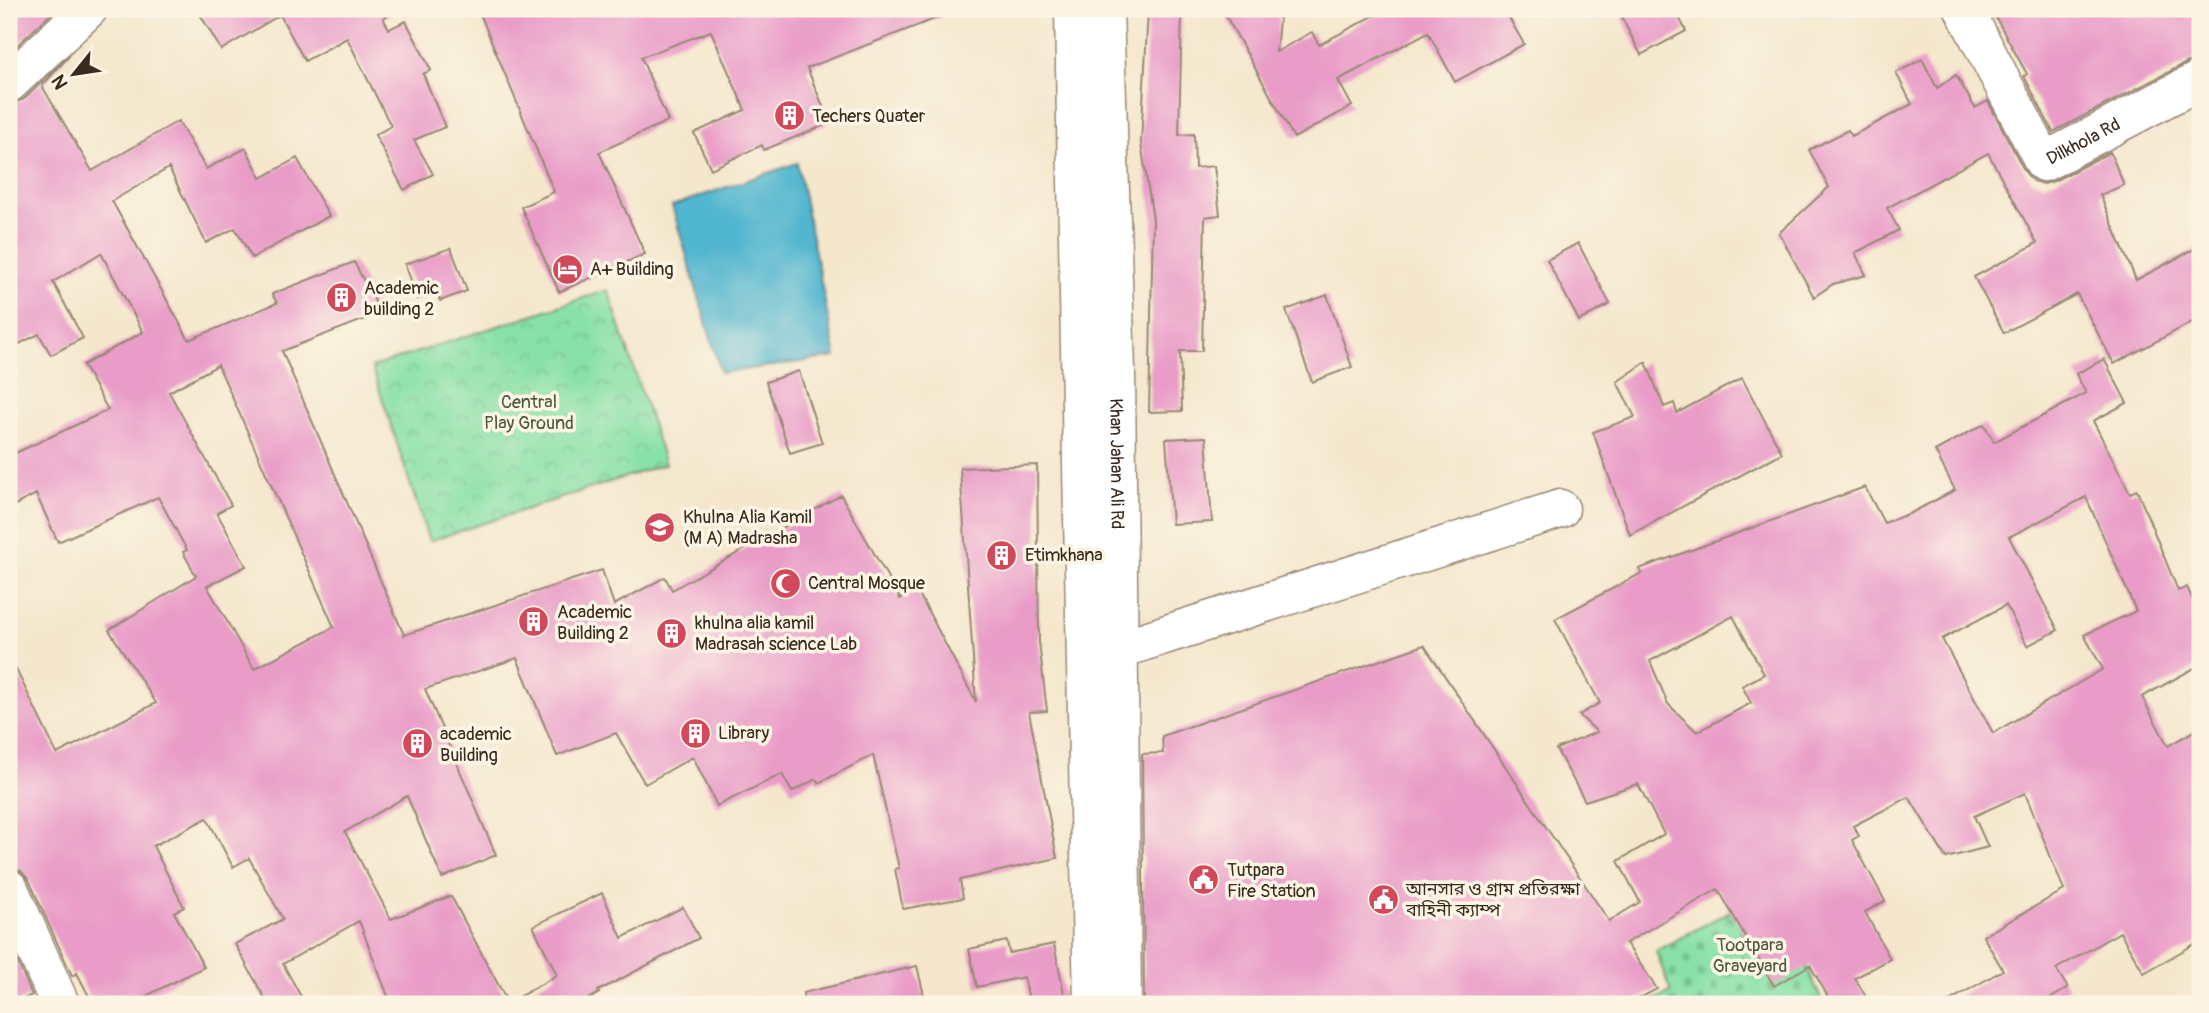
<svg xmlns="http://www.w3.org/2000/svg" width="2209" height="1013" viewBox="0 0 2209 1013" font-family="Pangolin,'Noto Sans Bengali',sans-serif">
  <defs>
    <pattern id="cemetery-stones" width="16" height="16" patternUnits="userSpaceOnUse" patternTransform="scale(1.75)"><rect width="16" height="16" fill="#88e1a6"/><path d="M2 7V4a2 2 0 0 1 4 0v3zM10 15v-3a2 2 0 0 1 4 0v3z" fill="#76c18e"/></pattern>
    <pattern id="park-crowns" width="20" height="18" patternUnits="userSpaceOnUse" patternTransform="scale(1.75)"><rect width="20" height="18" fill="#88e1a6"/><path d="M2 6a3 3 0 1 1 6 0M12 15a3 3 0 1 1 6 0" fill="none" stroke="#76c18e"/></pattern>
  </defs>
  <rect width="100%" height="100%" fill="#fcf5e5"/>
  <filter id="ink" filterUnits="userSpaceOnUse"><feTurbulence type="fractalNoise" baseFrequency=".0143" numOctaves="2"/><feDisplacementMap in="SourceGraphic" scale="14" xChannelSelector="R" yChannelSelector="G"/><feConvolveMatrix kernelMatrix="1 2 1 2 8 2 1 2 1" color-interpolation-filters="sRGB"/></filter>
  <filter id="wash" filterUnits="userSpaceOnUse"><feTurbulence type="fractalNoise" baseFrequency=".00686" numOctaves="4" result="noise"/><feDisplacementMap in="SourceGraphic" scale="28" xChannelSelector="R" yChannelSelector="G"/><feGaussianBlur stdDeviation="1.57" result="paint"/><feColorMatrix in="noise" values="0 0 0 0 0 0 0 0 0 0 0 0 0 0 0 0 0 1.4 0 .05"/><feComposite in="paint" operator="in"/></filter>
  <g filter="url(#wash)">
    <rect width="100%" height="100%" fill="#f4e7cc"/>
    <path fill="url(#cemetery-stones)" stroke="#628662" stroke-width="2" d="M1773,888L1823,1004H1647L1671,992L1656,951Z"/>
    <path fill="url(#park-crowns)" stroke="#628662" stroke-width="2" d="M608,290L665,464L429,541L372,367Z"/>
    <path fill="#51b6cf" stroke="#467076" stroke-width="2" d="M797,163L836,357L721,373L672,206Z"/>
    <g id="blocks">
      <path fill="#e99cc8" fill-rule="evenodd" d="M9,9H56L9,53Z
        M197,9H400L383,18L389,29L406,21L431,70L423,74L445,127L414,140L433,174L404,190L375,135L391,126L347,38L305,61L280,15L221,50Z
        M478,9H950V13L807,68L830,123L764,150L762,145L711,169L694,133L745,110L711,31L641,57L668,121L599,152L645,254L559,292L521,207L554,192Z
        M1148,9H1182L1179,135L1194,134L1195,168L1214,166L1220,215L1205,217L1202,351H1180L1182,411L1149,412L1153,219L1141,143Z
        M1222,9H1280L1276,52L1312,32L1319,45L1386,9H1504L1524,44L1455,82L1428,32L1338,80L1352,106L1294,138Z
        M1638,9H1675L1686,31L1641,55L1622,18Z
        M1991,9H2200V58L2190,61L2053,132L2024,76L2027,74Z
        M70,55L42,86L92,171L178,121L206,169L246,148L261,178L297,158L329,216L252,258L235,228L206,243L169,168L112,201L189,340L277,303L272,294L354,262L381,313L282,351L404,635L602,570L614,605L665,577L672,590L841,495L900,599L917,590L976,702L960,468L1037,465L1039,642L1047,711L1029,712L1057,858L960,880L963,898L903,909L895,869L899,868L873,755L819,783L816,779L792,792L782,774L717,806L693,757L645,784L616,733L557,756L517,658L425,689L496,855L442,878L407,796L345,832L391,919L451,896L508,1003L557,975L533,926L602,893L622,938L683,907L699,938L598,991L599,993L580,1004H391L359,921L283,964L305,1004H268L235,944L283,919L249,858L233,867L207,818L153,846L184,907L174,912L204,967L130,1004H93L77,973L72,976L29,880L21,871L9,868V655L57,754L156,703L109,630L196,576L183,552L187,550L158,497L58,542L36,494L9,508V456L108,410L83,365L143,332L101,253L53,282L83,338L51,355L39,334L9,349V104L24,99ZM218,365L334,627L254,669L207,586L246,566L217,513L231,505L169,392Z
        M1922,59L1937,88L1956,75L1975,108L1988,101L2025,172L2033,181L2044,184L2054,181L2110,152L2124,185L2100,195L2136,280L2200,246V318L2114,364L2077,294L2004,333L1974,277L2037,243L1988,153L1887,208L1899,230L1855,253L1866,275L1833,284L1814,297L1779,233L1829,187L1809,150L1848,130L1852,136L1912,104L1896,73Z
        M1578,243L1610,304L1579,321L1547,260Z
        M451,248L467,291L440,301L437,291L418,299L405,264Z
        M1327,295L1352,367L1312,382L1286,310Z
        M2104,359L2127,403L2093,421L2130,493L2137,490L2178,591L2187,587L2200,615V665L2142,697L2168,746L2200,728V941L2144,973L2120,932L2056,969L2068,988L2041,1004H1944L2003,970L1983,936L2064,890L2025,793L1974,816L1988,847L1946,858L1909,797L1853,826L1859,836L1852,840L1885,901L1865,912L1890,959L1855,978L1870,1004H1832L1810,965L1774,986L1718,889L1626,943L1657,989L1629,1004H1144L1142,754L1163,753L1162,736L1424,645L1609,921L1640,902L1618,861L1664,834L1638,784L1585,801L1556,749L1597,732L1579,715L1600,703L1555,619L1642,573L1639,569L1865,487L1884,523L1911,513L1955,490L1935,451L1984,424L1994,442L2086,393L2076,374ZM2086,497L2136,611L2084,635L2103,669L1993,733L1942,639L2006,605L2027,646L2058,630L2009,537ZM1733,616L1764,674L1742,686L1751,703L1697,732L1668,704L1650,661Z
        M1646,362L1664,407L1674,403L1677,413L1742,378L1782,453L1630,535L1593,432L1635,417L1617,382Z
        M799,371L822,443L790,453L766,382Z
        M1206,437L1212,522L1172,524L1166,439Z
        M1007,941L1009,953L1054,944L1066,1004H1030L1024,977L977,987L969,949Z
        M9,942L32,995L14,1004H9Z
        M917,966L926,1004H804L803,993Z"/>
    </g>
  </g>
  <g filter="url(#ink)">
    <use href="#blocks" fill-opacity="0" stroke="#988875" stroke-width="2"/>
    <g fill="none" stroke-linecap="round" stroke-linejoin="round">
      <defs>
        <g id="minor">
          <path id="s1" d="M1964,9L2044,162L2200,80"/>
          <path d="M9,83L88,9"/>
          <path d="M1117,650L1560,509"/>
          <path d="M9,889L60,1004"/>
        </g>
        <g id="highway">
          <path d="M1074,9C1081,341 1084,672 1093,1004"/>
          <path id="s2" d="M1104,9L1116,371L1122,1004"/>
        </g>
      </defs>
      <use href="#minor" stroke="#988875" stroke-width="41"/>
      <use href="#highway" stroke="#988875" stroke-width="41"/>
      <use href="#minor" stroke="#fff" stroke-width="38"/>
      <use href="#highway" stroke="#fff" stroke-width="38"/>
    </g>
  </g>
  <defs>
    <symbol id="building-disc" viewBox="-11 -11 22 22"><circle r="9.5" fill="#d1495b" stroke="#fcf5e5"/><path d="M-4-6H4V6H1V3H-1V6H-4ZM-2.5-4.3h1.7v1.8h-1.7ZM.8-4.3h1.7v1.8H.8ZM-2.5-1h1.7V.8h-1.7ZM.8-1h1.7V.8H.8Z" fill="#fff"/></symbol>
    <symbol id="hotel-disc" viewBox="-11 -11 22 22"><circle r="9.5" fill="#d1495b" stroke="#fcf5e5"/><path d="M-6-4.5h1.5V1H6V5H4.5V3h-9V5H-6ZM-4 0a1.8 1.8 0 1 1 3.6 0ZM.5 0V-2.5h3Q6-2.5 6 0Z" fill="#fff"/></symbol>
    <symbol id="university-disc" viewBox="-11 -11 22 22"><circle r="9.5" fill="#d1495b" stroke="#fcf5e5"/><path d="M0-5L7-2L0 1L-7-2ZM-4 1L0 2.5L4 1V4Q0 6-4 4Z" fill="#fff"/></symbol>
    <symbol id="mosque-disc" viewBox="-11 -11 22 22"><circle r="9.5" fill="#d1495b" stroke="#fcf5e5"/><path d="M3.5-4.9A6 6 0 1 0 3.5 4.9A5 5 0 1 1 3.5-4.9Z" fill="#fff"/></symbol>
    <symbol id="civic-disc" viewBox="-11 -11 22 22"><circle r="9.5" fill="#d1495b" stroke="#fcf5e5"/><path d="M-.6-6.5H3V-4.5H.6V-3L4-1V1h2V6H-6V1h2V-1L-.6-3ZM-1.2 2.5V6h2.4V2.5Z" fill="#fff"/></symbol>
  </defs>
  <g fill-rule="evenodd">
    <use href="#building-disc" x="772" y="98" width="35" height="35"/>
    <use href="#hotel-disc" x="550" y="252" width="35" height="35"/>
    <use href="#building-disc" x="324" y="280" width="35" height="35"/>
    <use href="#university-disc" x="642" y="510" width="35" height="35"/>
    <use href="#building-disc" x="984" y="538" width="35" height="35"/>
    <use href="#mosque-disc" x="768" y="566" width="35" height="35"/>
    <use href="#building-disc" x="516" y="604" width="35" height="35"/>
    <use href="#building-disc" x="654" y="616" width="35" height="35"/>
    <use href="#building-disc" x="678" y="716" width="35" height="35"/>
    <use href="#building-disc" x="400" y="726" width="35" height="35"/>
    <use href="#civic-disc" x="1186" y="862" width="35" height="35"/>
    <use href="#civic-disc" x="1366" y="882" width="35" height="35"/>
  </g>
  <g text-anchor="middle" stroke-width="7" stroke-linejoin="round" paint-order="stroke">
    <g font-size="18" fill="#3b2a1e" stroke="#fcf5e5" text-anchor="start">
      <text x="812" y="122">Techers Quater</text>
      <text x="590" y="275">A+ Building</text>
      <text x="364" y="294">Academic<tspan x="364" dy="21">building 2</tspan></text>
      <text x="683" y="523">Khulna Alia Kamil<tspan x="683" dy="21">(M A) Madrasha</tspan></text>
      <text x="1025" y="561">Etimkhana</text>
      <text x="808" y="589">Central Mosque</text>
      <text x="557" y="618">Academic<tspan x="557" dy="21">Building 2</tspan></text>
      <text x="695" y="629">khulna alia kamil<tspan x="695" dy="21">Madrasah science Lab</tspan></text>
      <text x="718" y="739">Library</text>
      <text x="440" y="740">academic<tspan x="440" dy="21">Building</tspan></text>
      <text x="1227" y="876">Tutpara<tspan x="1227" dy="21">Fire Station</tspan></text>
      <text x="1406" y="895">আনসার ও গ্রাম প্রতিরক্ষা<tspan x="1406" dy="21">বাহিনী ক্যাম্প</tspan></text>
    </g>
    <g font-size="18" fill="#3b2a1e" stroke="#fcf5e5">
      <text dy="6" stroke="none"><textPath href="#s1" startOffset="217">Dilkhola Rd</textPath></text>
      <text dy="6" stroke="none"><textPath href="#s2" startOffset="455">Khan Jahan Ali Rd</textPath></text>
    </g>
    <g font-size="18" fill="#4e5840" stroke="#fcf5e5">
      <text x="529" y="408">Central<tspan x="529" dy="21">Play Ground</tspan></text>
      <text x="1750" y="951">Tootpara<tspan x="1750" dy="21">Graveyard</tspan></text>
    </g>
  </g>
  <rect width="2209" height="1013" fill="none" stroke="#fcf5e5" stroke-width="35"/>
  <g transform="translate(74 74) rotate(240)" stroke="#fcf5e5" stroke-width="5" paint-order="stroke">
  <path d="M0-5L12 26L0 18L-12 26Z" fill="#3b2a1e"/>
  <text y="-10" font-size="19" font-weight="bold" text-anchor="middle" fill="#3b2a1e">N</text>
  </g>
</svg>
